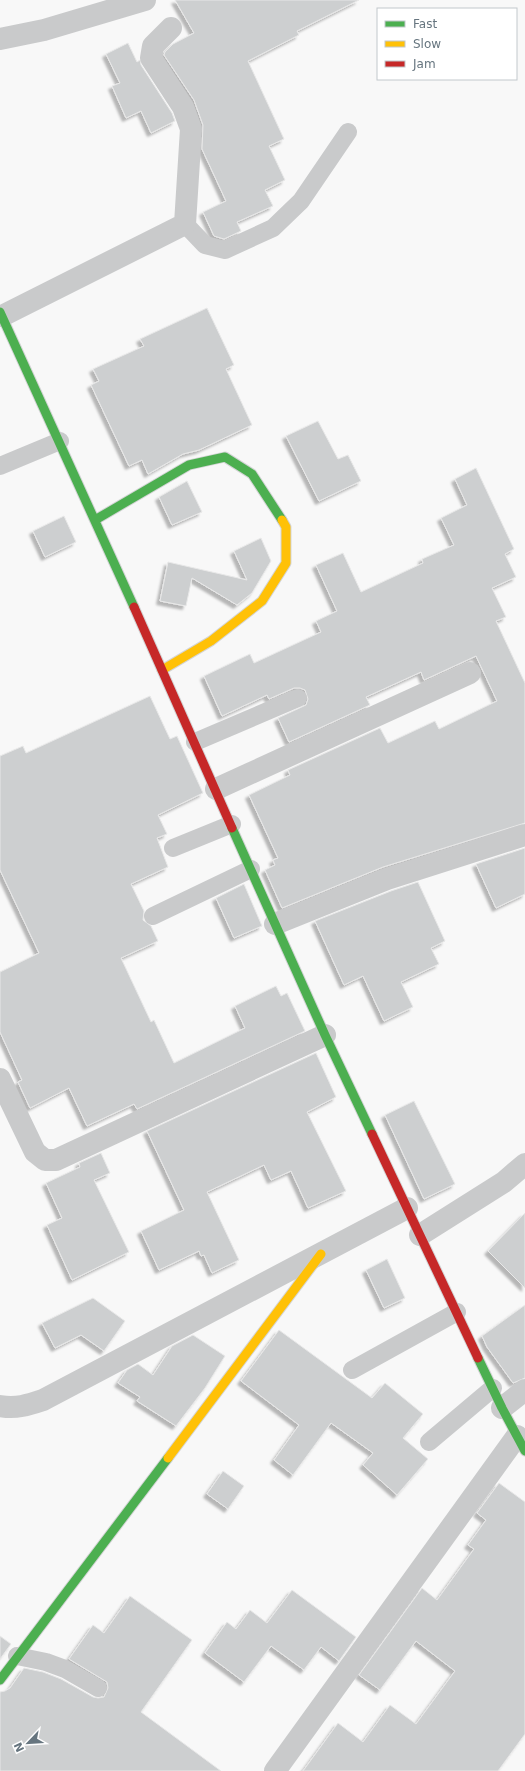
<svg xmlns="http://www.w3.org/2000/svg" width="525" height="1771" viewBox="0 0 525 1771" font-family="'DejaVu Sans',sans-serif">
  <defs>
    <filter id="shadow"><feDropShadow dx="-3.5" dy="3.5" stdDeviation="1" flood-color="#0004"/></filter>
  </defs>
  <rect width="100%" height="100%" fill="#f8f8f8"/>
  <path fill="#cdcfd0" stroke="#e8e8e8" filter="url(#shadow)" d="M175,0H359L297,31L299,35L248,61L284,139L269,146L285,180L265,190L273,206L237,222L241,231L224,239L214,236L203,212L226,201L202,149L203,125L194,100L164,55L165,52L173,44L194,33Z
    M128,43L137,62L140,60L141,65L172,113L175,121L151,133L141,111L126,118L112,86L120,83L106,54Z
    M207,308L234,365L226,369L252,425L199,450L183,454L148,474L142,460L129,466L91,385L99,381L93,369L144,346L140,339Z
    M318,421L338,459L348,455L361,481L319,501L286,436Z
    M476,468L514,549L505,554L516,577L492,588L506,617L496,621L525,683V823L383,867L282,908L265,870L275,865L273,860L278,858L249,795L290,775L288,770L380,728L388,743L435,721L439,729L497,701L476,656L424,680L421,672L366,697L370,705L289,742L278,718L306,705L308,699L305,690L300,688H294L269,699L267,695L222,716L204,676L250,654L254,663L321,632L316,621L337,611L316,565L343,553L361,592L423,563L422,559L454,545L441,518L467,505L455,479Z
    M187,481L202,512L172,525L159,497Z
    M64,516L76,542L45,557L33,531Z
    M261,538L271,561L252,593L237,605L192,578L186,606L160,601L168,562L247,580L234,551Z
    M150,696L170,739L177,736L203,793L158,815L167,834L157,838L168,867L131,884L144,911L143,920L151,926L158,941L121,958L151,1022L154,1020L174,1063L245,1028L235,1006L276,986L281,996L287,993L305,1031L137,1109L134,1104L87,1126L69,1088L30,1108L18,1082L22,1080L0,1032V972L39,953L0,870V756L23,746L26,753Z
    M525,848V894L496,908L476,864Z
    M418,882L445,941L431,948L439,964L401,982L413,1007L384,1021L363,976L344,985L315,921L391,891Z
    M244,884L262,926L234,938L216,898Z
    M316,1053L336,1097L307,1112L346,1191L308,1208L291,1171L271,1180L264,1165L207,1192L239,1260L212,1273L204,1255L201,1256L199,1251L159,1270L141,1231L184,1210L147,1131Z
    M414,1101L455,1184L424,1199L385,1115Z
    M101,1153L110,1173L94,1180L129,1252L72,1280L47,1225L62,1218L46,1183L80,1167L79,1163Z
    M525,1213V1288L488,1251Z
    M387,1259L405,1298L384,1308L366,1270Z
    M93,1298L125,1321L104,1351L81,1335L55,1348L42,1323Z
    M525,1305V1378L513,1383L487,1347L482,1336Z
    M279,1330L372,1398L385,1383L423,1414L403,1438L428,1459L397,1495L363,1465L373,1453L331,1423L293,1475L274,1460L299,1425L241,1381Z
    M193,1335L225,1356L205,1388L176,1426L137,1401L140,1397L118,1383L127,1370L138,1364L153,1375L172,1346Z
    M223,1471L244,1486L228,1509L207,1494Z
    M499,1483L525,1502V1734L498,1771H303L338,1723L363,1742L390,1705L416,1724L455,1671L416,1641L380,1690L359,1675L422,1588L437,1600L474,1549L468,1545L486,1520L477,1513Z
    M292,1590L356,1637L339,1661L321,1647L304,1670L271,1646L244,1682L205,1653L227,1622L236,1629L250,1610L267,1623Z
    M130,1596L192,1640L141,1712L221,1771H0V1692L5,1691L10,1688L24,1668L43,1672L61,1679L93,1697L98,1698L104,1697L108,1688L107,1682L69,1659L93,1625L104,1633Z
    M0,1636L11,1644L0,1659Z"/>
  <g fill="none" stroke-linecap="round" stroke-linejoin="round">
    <defs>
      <path id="fast" d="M0,312L134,607
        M95,520L189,465L225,457L252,474L282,520
        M232,828L325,1035L372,1134
        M478,1358L502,1408L525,1451
        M0,1680L168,1458"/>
      <path id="slow" d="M162,670L211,641L262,601L286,563V527L282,520
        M168,1458L321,1254"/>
      <path id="jam" d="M134,607L232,828
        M372,1134L478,1358"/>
    </defs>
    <use href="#fast" stroke="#d4d5d6" stroke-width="11"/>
    <use href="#slow" stroke="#d4d5d6" stroke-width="11"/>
    <use href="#jam" stroke="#d4d5d6" stroke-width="11"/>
    <path stroke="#c9cacb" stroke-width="18" d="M185,224L205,245L225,250L273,228L301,201L348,132
      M0,466L60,441
      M195,742L298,698
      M173,848L232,824
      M153,916L251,869
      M352,1370L457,1312
      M429,1442L493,1388
      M17,1656L46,1662L65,1669L98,1688"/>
    <path stroke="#c9cacb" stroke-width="22" d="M0,39L44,30L145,0
      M2,316L185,224L191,129L183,107L151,58L153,46L171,28
      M216,789L470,673
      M275,924L387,879L525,835
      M0,1079L35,1152L45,1160H56L325,1035
      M420,1235L504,1182L525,1164
      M0,1406C16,1409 28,1405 43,1400L407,1208
      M502,1408L525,1390
      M275,1771L517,1436"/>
    <use href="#fast" stroke="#4caf50" stroke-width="9"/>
    <use href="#slow" stroke="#ffc107" stroke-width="9"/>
    <use href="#jam" stroke="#c62828" stroke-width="9"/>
  </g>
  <rect x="377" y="8" width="140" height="72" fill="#ffffff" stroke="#c2c8cc"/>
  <rect x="385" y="21" width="20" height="6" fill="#4caf50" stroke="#c2c8cc"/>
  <text x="413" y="28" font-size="12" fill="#66757f">Fast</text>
  <rect x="385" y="41" width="20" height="6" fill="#ffc107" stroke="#c2c8cc"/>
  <text x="413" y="48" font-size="12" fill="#66757f">Slow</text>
  <rect x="385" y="61" width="20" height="6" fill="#c62828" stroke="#c2c8cc"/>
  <text x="413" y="68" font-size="12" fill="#66757f">Jam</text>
  <g transform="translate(28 1743) rotate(245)" stroke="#ffffff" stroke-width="3" paint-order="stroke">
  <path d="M0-3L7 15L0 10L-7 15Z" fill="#66757f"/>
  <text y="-6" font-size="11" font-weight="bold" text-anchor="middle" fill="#66757f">N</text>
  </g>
</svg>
